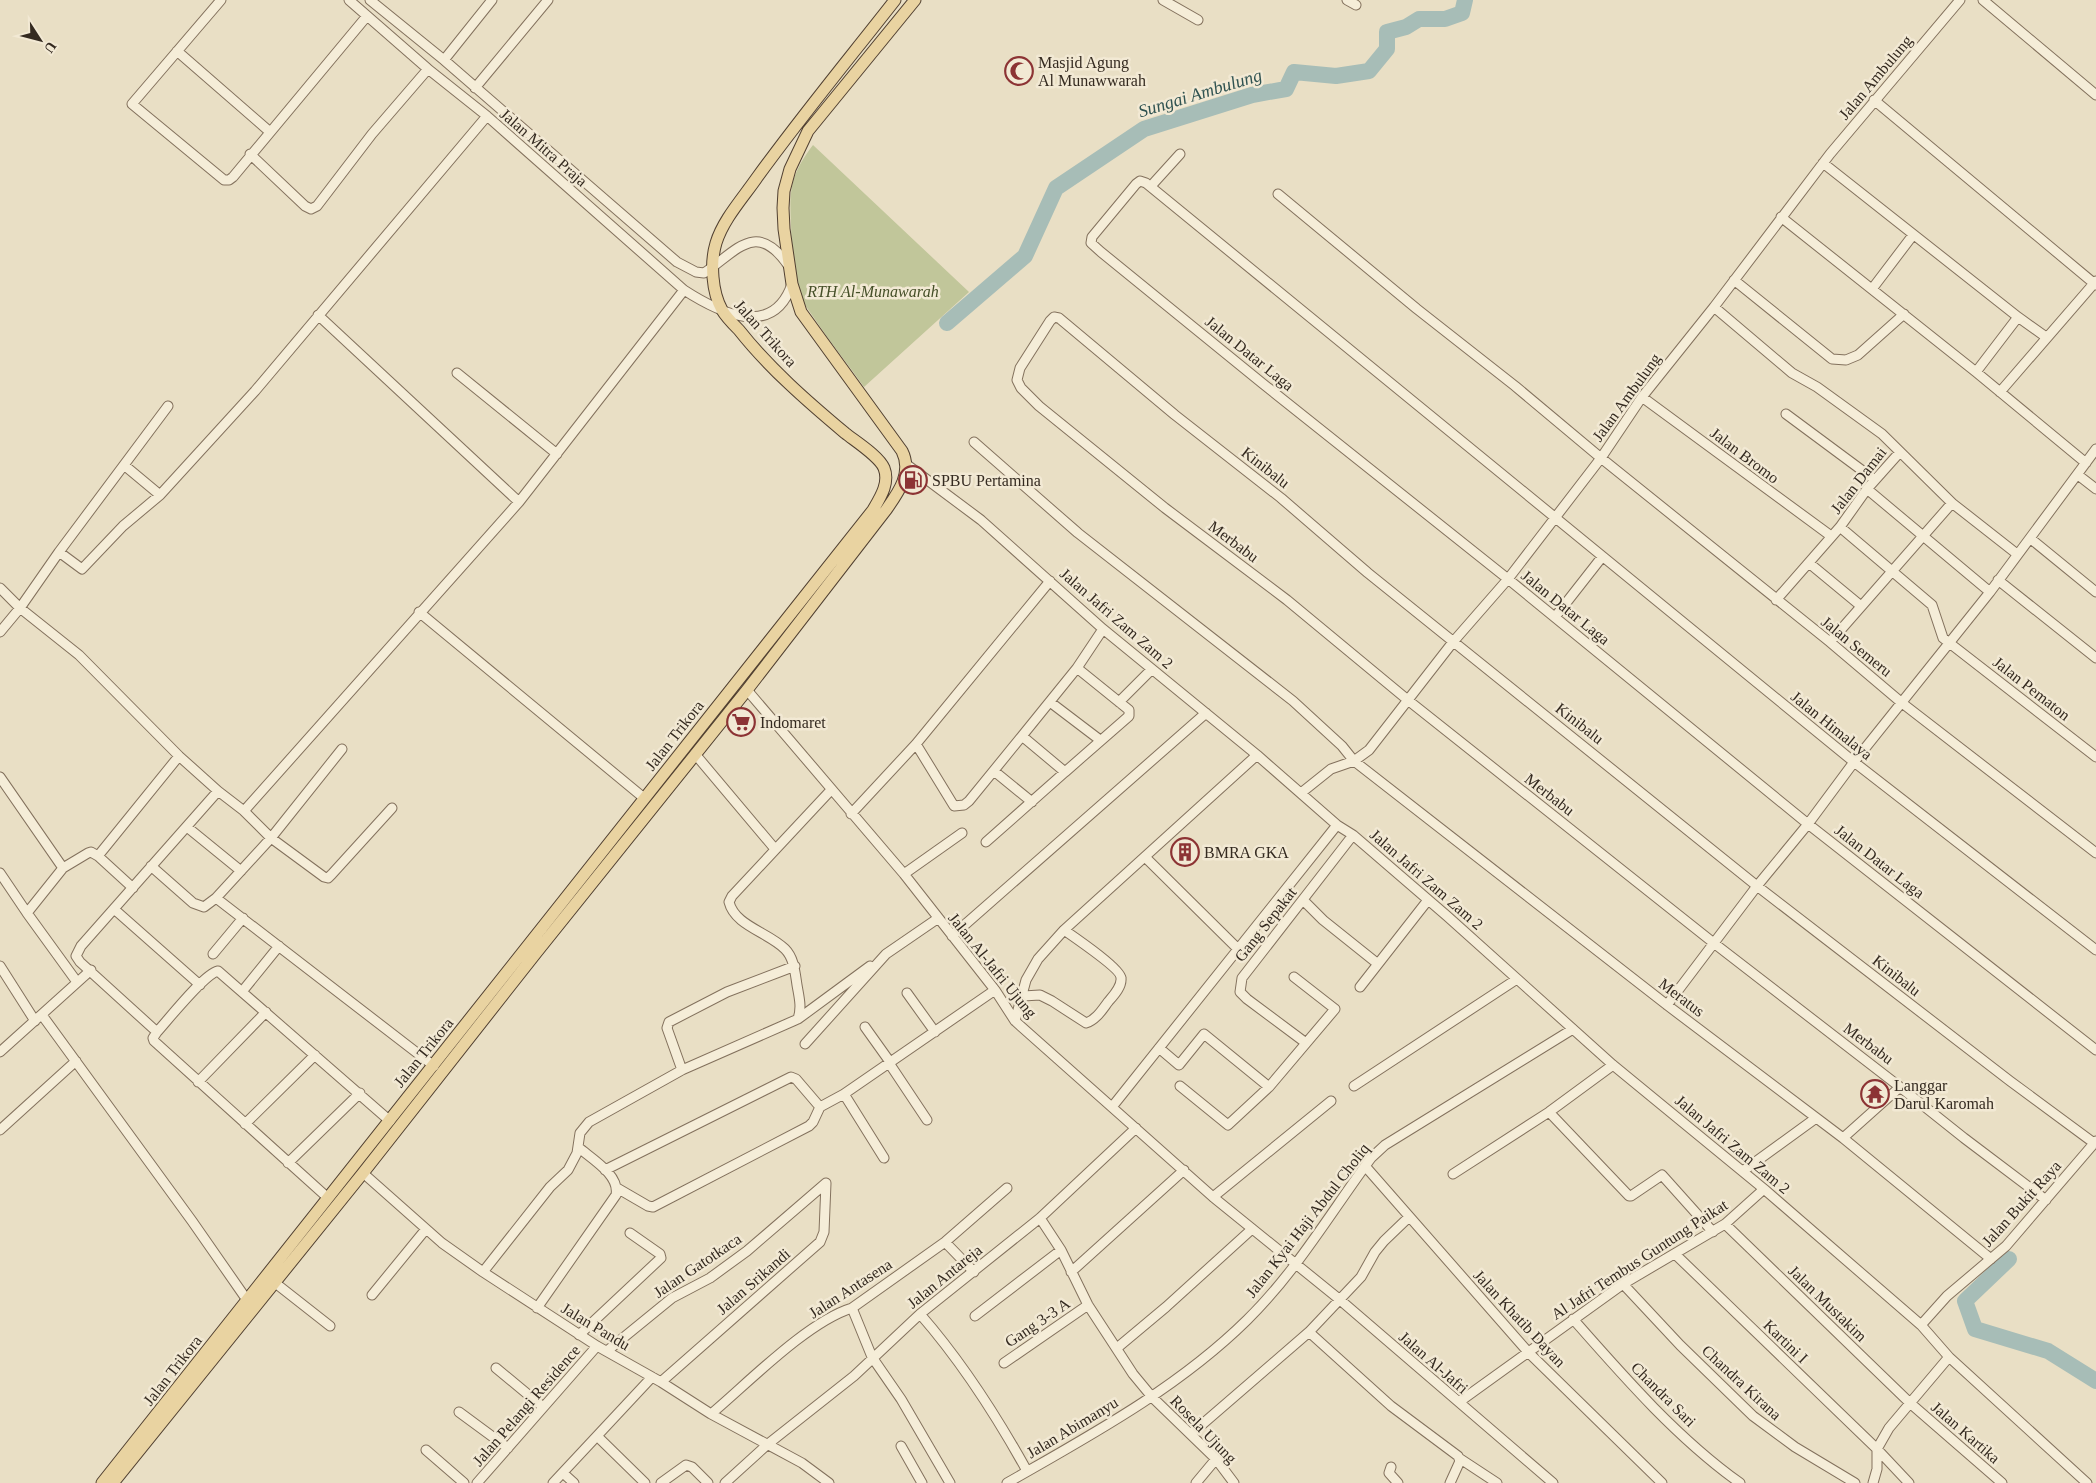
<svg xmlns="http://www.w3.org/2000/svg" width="2096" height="1483" viewBox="0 0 2096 1483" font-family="Georgia,serif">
  <rect width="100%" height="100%" fill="#e9dfc5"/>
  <path fill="#c1c69a" d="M813,145L969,292L864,387C848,364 830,342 814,318C808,309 800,299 796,289C789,268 792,245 791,224C789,189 791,174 813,145Z"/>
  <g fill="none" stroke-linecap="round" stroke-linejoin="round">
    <path stroke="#a7bdb7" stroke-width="16" d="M947,323L1025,256L1056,188L1144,129L1252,95L1286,89L1294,72L1336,76L1369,71L1387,49V32L1406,27L1419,19H1445L1462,13L1465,0
      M2009,1259L1965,1301L1975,1329L2048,1351L2096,1381"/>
    <defs>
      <path id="minor" d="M221,0L132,104L224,180H229L233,177L367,16
        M349,0L428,69L487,116L684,290C718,312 773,340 792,284
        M370,0L444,60L677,262L696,272L704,273C736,252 756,219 788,265
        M1163,0L1198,20
        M1347,0L1356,5
        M1983,0L2096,95
        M177,51L270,132
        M444,60L492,0
        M475,88L548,0
        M1874,100L2096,285
        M250,154L305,206L311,209L317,206L372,134L428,69
        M1823,163L2018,317L1976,372
        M1151,186L1180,154
        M1278,194L1417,309L1515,386L1601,458L1830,642L1902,703L2096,853
        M1781,217L1976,372L2086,463
        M1734,280L1832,359L1846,360L1858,355L1904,314
        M1872,289L1913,235
        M1714,307L1792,373L1817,387L1882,434L1952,503L2017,554
        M318,315L519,502
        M2018,317L2046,337
        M457,373L557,454
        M2000,392L2096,281
        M1642,397L1831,536
        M1786,414L1875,480
        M974,442L1078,533L1293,701L1342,746L1354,761L1667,1005L1843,1138L1991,1259
        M906,464L981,520L1103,629L1257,755L1337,825L1353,835L1447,916L1613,1065L1764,1189L1921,1325L1949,1357L1889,1428L1877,1449V1469L1873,1483
        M124,465L160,495
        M2078,475L2096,489
        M1867,489L1990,592
        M1840,527L1932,605L1943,638L2096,757
        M2031,539L2096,592
        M59,552L168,406
        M1809,563L1861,606
        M1998,580L2096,658
        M0,588L20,608L79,655L179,756L218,791L244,811L271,838L324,877L328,878L332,874L392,808
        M1776,600L1840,527L1867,489L1900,452
        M419,612L644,798
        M1555,617L1602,557
        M0,632L20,608L59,552L82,569L123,526L160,495L255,391L487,116
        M1830,642L1952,503
        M1077,668L1103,629
        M747,690L904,874L995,990L1015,1021L1213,1197L1339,1299L1553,1483
        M1050,702L1100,740
        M1119,702L1152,669
        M1022,736L1077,668L1129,710V716L1065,772
        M916,744L954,806L964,805L969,801L1022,736L1065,772L986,842
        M695,754L775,849
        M994,771L1032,802
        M0,777L63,868
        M1301,793L1331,769L1354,761L1369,750L1453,642L1508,579L1601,458L1642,397L1714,307L1830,154L1960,0
        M244,811L519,502L684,290
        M851,814L916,744L1050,581
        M187,827L241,871
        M98,856L133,888
        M1145,857L1238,949
        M151,866L193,903L204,907L216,898L271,838L342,749
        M0,873L27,913
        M904,874L962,833
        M216,898L434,1066
        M1303,900L1323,920L1378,964
        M114,909L200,985
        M952,936L1206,713
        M2096,950L1854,762L1146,183L1140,181L1136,184L1092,237L1091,243L1101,252L1262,383L1508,579L1808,824L2096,1050
        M213,954L243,918
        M0,966L35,1021
        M77,982L27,913L63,868L88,853L91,852L98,856L179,756
        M1360,987L1428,900
        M245,988L279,946
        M907,993L935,1032
        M1023,996L1040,995L1052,1001L1086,1023C1096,1020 1102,1010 1108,1002C1113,996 1122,987 1121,978C1121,969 1074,937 1064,930
        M1667,1005L1757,886L1808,824L1854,762L1990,592L2096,449
        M42,1015L192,1221L247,1300
        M798,1019L870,966
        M1015,1021L1026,980L1038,959L1064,930L1257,755
        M865,1027L890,1062
        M157,1032L80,962L76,956L81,946L218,791
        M1306,1043L1247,999L1240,992L1242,978L1353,835
        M805,1044L886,954L937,919
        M1159,1048L1179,1065L1204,1034L1269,1087
        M0,1052L91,970
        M889,1063L927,1120
        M682,1070L667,1028L669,1022L727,992L795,966
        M198,1082L266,1012
        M1180,1086L1228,1125L1269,1087L1335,1009L1294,977
        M1354,1086L1517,979
        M844,1094L884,1158
        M1112,1107L1337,825
        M1549,1112L1629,1196H1631L1662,1175L1713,1232
        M245,1124L315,1055
        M0,1130L76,1061
        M1843,1138L1900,1087
        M288,1163L360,1093
        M1365,1166L1529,1353L1662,1483
        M605,1170L791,1077L796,1079L820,1107
        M1743,1171L1816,1118
        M363,1173L442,1243L483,1272L597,1346L661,1382L711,1414L802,1463L829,1483
        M1453,1174L1549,1112L1613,1065
        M617,1188L648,1206L653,1207L809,1126L813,1122L820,1107L844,1094L995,990
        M1213,1197L1331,1101
        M328,1198L154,1041L153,1038L157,1032C168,1020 204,974 218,971L390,1121
        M2046,1200L1964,1138L1900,1087L1715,944L1409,701L1287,600L1165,508L1039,406L1021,388L1017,380L1020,368L1050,321L1054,317L1059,318L1175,415L1281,498L1368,573L1757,886L2010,1081L2094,1143
        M1040,1218L1061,1250L1088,1305L1133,1374L1152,1397L1216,1459L1234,1483
        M1725,1224L1910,1403L2002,1483
        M945,1242L974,1272
        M1675,1254L1877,1449L1909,1483
        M483,1272L550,1187L568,1170L577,1153L580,1133L589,1122L682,1070L798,1019C802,1007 799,997 797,985C795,972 794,958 785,949C768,932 735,926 729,902L732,896L831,790
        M1071,1272L1184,1170
        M274,1282L330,1326
        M1623,1284L1680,1345L1753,1416L1795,1447L1855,1483
        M372,1295L426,1229
        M537,1308L616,1195C620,1175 592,1159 578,1147
        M852,1308L872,1357L901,1399L950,1483
        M920,1314C962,1362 996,1415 1027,1471
        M975,1316L1061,1250
        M1573,1319C1624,1377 1677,1438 1740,1483
        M1921,1325L1947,1296L2006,1246L2096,1141
        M1309,1332L1391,1406L1458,1456L1460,1461L1450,1483
        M579,1335L661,1258L660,1254L630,1233
        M1117,1348L1166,1307L1252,1229
        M607,1351L672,1298L710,1278L747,1251L826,1183
        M1949,1357L2087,1483
        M1004,1363L1088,1305
        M496,1368L543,1407
        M661,1382L820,1242L824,1232L826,1183
        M1459,1402L1623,1284L1725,1224L1764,1189
        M459,1412L508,1448
        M711,1414C748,1383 807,1322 852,1308L945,1242L1007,1188
        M1191,1434L1309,1332L1361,1277L1375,1252L1384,1241L1409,1217
        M597,1436L645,1483
        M901,1446L922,1483
        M426,1450L464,1483
        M1459,1458L1497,1483
        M1391,1467L1389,1473L1398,1483
        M563,1473L574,1483
        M477,1483L597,1346
        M553,1483L652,1377
        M661,1483L686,1465L692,1467L708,1483
        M725,1483L768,1444L854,1376L920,1314L1040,1218L1136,1128
        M1007,1483C1091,1435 1178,1388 1247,1320C1296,1272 1331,1212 1371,1158L1385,1145L1573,1029
        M1196,1483L1216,1459"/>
      <path id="major" d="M102,1483L873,510C880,498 890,483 884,468C879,456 855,441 845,433C808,402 769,368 739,330C733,324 726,317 722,310C712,292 710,263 716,243C723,220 742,199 756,179C800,118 848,60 895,0
        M113,1483L363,1173L536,953L747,690L886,510C898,493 913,473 902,451L801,312L792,284L784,229L783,208L784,191L790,169L808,131L915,0"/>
    </defs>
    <use href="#minor" stroke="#83715d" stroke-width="11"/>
    <use href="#major" stroke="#514031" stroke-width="13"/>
    <use href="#minor" stroke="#f5edd8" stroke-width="9"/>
    <use href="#major" stroke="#e9d3a1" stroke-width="11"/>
  </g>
  <defs>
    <symbol id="mosque-ring" viewBox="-11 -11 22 22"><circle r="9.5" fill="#f2e9d4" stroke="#8c3334" stroke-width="1.5"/><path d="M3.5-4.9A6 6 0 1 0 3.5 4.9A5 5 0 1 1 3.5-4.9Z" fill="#8c3334"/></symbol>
    <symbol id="fuel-ring" viewBox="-11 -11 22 22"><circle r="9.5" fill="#f2e9d4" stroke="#8c3334" stroke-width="1.5"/><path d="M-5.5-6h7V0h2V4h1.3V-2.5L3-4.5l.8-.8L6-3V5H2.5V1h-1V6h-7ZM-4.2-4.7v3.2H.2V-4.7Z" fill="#8c3334"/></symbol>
    <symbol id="supermarket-ring" viewBox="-11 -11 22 22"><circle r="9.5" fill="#f2e9d4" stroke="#8c3334" stroke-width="1.5"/><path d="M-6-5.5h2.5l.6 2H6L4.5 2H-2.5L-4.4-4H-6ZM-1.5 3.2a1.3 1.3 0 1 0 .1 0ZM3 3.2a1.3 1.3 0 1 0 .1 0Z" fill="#8c3334"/></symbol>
    <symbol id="building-ring" viewBox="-11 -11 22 22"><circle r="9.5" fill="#f2e9d4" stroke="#8c3334" stroke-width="1.5"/><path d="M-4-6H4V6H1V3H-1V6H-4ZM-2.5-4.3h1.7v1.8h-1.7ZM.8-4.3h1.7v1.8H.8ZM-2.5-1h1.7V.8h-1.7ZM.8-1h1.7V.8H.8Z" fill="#8c3334"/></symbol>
    <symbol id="temple-ring" viewBox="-11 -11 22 22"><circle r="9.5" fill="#f2e9d4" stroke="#8c3334" stroke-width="1.5"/><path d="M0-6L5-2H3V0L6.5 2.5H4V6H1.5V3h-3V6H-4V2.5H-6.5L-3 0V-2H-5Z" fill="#8c3334"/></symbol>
  </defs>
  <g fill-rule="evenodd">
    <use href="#mosque-ring" x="1003" y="55" width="32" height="32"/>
    <use href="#fuel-ring" x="897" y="464" width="32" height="32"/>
    <use href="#supermarket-ring" x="725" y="706" width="32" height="32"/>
    <use href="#building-ring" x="1169" y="836" width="32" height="32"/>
    <use href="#temple-ring" x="1859" y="1078" width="32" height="32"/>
  </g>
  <g text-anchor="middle" stroke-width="5" stroke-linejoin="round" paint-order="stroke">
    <g font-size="16" fill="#342a20" stroke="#f2e9d4" text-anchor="start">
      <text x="1038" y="68">Masjid Agung<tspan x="1038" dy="18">Al Munawwarah</tspan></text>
      <text x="932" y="486">SPBU Pertamina</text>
      <text x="760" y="728">Indomaret</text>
      <text x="1204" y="858">BMRA GKA</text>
      <text x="1894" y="1091">Langgar<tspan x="1894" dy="18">Darul Karomah</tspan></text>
    </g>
    <g font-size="16" fill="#342a20" stroke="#f2e9d4">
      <text transform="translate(1875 77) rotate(-50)" y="6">Jalan Ambulung</text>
      <text transform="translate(544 147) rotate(41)" y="6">Jalan Mitra Praja</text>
      <text transform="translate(766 333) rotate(48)" y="6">Jalan Trikora</text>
      <text transform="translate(1250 353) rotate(39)" y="6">Jalan Datar Laga</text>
      <text transform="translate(1626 397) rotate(-54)" y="6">Jalan Ambulung</text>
      <text transform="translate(1745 455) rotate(37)" y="6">Jalan Bromo</text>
      <text transform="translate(1266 467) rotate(38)" y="6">Kinibalu</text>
      <text transform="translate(1858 480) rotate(-52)" y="6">Jalan Damai</text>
      <text transform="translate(1234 541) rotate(37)" y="6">Merbabu</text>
      <text transform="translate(1566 607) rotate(39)" y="6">Jalan Datar Laga</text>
      <text transform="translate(1117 618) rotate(41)" y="6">Jalan Jafri Zam Zam 2</text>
      <text transform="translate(1857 646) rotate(39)" y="6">Jalan Semeru</text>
      <text transform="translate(2032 688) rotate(38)" y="6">Jalan Pematon</text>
      <text transform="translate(1580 723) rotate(38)" y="6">Kinibalu</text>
      <text transform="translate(1832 725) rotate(39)" y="6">Jalan Himalaya</text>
      <text transform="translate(674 735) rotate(-52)" y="6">Jalan Trikora</text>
      <text transform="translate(1550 794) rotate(38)" y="6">Merbabu</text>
      <text transform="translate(1880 861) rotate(38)" y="6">Jalan Datar Laga</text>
      <text transform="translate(1427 879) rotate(41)" y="6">Jalan Jafri Zam Zam 2</text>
      <text transform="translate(1265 924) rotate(-52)" y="6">Gang Sepakat</text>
      <text transform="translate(993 965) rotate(51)" y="6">Jalan Al-Jafri Ujung</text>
      <text transform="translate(1897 975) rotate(38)" y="6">Kinibalu</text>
      <text transform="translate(1682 997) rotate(37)" y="6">Meratus</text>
      <text transform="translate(1869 1043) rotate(37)" y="6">Merbabu</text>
      <text transform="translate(423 1052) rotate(-51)" y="6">Jalan Trikora</text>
      <text transform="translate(1733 1144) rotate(40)" y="6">Jalan Jafri Zam Zam 2</text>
      <text transform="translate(2021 1203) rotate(-48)" y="6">Jalan Bukit Raya</text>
      <text transform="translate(1307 1220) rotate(-52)" y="6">Jalan Kyai Haji Abdul Choliq</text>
      <text transform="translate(1639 1259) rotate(-33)" y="6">Al Jafri Tembus Guntung Paikat</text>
      <text transform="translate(697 1265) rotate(-34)" y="6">Jalan Gatotkaca</text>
      <text transform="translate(944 1276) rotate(-39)" y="6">Jalan Antareja</text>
      <text transform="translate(753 1281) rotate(-41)" y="6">Jalan Srikandi</text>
      <text transform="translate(850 1288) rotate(-33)" y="6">Jalan Antasena</text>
      <text transform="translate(1828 1303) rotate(44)" y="6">Jalan Mustakim</text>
      <text transform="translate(1520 1318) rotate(47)" y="6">Jalan Khatib Dayan</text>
      <text transform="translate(1037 1322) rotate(-34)" y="6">Gang 3-3 A</text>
      <text transform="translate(596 1326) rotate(31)" y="6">Jalan Pandu</text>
      <text transform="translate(1786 1341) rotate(44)" y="6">Kartini I</text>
      <text transform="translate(1434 1362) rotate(41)" y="6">Jalan Al-Jafri</text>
      <text transform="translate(172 1370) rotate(-52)" y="6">Jalan Trikora</text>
      <text transform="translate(1742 1382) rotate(43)" y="6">Chandra Kirana</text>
      <text transform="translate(1664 1394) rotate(45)" y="6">Chandra Sari</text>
      <text transform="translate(526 1405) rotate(-49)" y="6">Jalan Pelangi Residence</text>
      <text transform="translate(1072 1427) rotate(-31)" y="6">Jalan Abimanyu</text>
      <text transform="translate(1204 1429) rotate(46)" y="6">Rosela Ujung</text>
      <text transform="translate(1966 1432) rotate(41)" y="6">Jalan Kartika</text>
    </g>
    <g font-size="16" font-style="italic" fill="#454f28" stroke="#f2e9d4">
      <text x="873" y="297">RTH Al-Munawarah</text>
    </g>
    <g font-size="18" font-style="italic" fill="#305351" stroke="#f2e9d4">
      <text transform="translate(1200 93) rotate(-17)" y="6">Sungai Ambulung</text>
    </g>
  </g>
  <g transform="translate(40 40) rotate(126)" stroke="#f2e9d4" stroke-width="4" paint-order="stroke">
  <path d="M0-4L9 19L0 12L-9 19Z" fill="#342a20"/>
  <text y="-8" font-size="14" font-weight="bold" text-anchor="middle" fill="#342a20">U</text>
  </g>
</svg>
